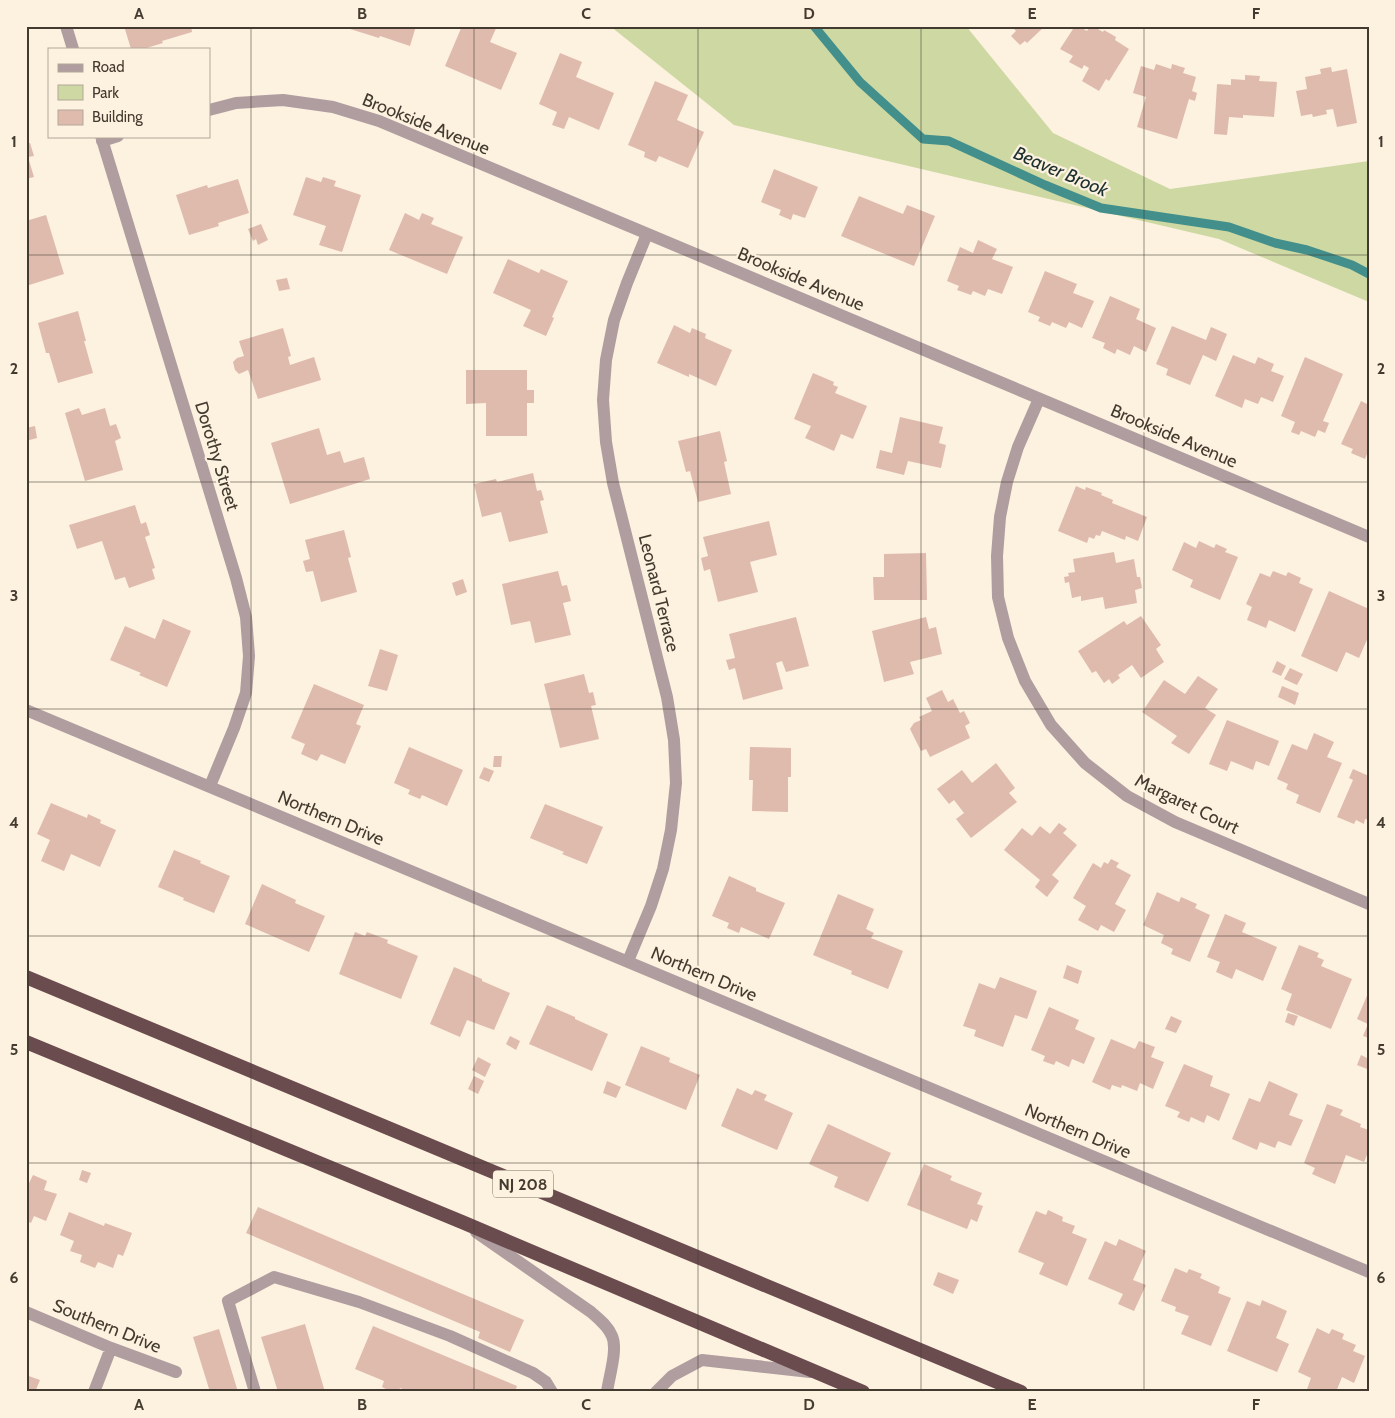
<svg xmlns="http://www.w3.org/2000/svg" width="1395" height="1418" viewBox="0 0 1395 1418" font-family="Cabin,sans-serif">
  <rect width="100%" height="100%" fill="#fdf1df"/>
  <path fill="#cdd8a3" d="M610,26H966L1053,133L1170,189L1369,161V302L1219,239L734,125Z"/>
  <g fill="none" stroke-linecap="round" stroke-linejoin="round">
    <path stroke="#428f8c" stroke-width="9" d="M814,26L860,82L923,139L949,141L1045,185L1101,208L1229,227L1275,243L1307,250L1352,265L1369,274"/>
  </g>
  <path fill="#dfbbae" d="M124,26H191L192,32L162,41L163,43L143,49H131Z
    M352,26H416L410,46L380,36L379,38L350,29Z
    M462,26H497L490,42L517,53L501,90L445,66Z
    M1011,26H1045L1027,43L1025,41L1020,45L1011,36L1016,31Z
    M1075,26H1078L1087,31L1090,26H1093L1103,32L1104,30L1116,37L1115,40L1129,49L1109,81L1106,79L1099,91L1082,81L1089,68L1084,65L1082,69L1069,62L1073,56L1060,49Z
    M560,53L582,62L576,77L614,93L599,130L569,117L564,129L552,125L557,112L539,104Z
    M1156,64L1171,69L1172,64L1185,68L1183,73L1196,77L1192,91L1197,93L1195,101L1189,99L1177,139L1137,127L1146,97L1133,93L1141,66L1154,70Z
    M1331,67L1332,72L1347,69L1357,123L1337,127L1333,109L1326,110L1327,114L1313,117L1312,114L1301,116L1296,91L1307,89L1305,77L1321,74L1320,69Z
    M1245,75L1260,76L1259,81L1277,82L1274,117L1243,115V118L1229,117L1227,135L1214,134L1217,84L1231,85V79L1245,80Z
    M655,81L688,95L677,120L704,132L688,168L659,156L656,162L644,157L645,152L628,145Z
    M30,143L34,156L28,157L34,177L26,179V144Z
    M774,169L818,187L805,218L793,214L791,220L779,215L781,210L761,202Z
    M306,177L321,182L323,177L336,181L334,186L361,195L342,252L319,245L326,226L293,215Z
    M238,179L249,213L218,223L219,226L189,235L176,195L207,185L208,188Z
    M859,196L903,214L907,205L935,216L914,266L841,236Z
    M405,213L419,220L422,213L434,218L431,224L463,237L447,274L389,250Z
    M46,215L64,274L26,286V221Z
    M261,224L268,240L258,245L256,239L253,241L248,229Z
    M978,240L997,249L992,259L1013,267L1002,294L988,289L985,296L973,291L971,295L957,290L959,286L947,281L960,247L973,253Z
    M508,259L539,273L541,269L568,281L552,317L554,318L546,336L523,326L531,310L493,293Z
    M1045,271L1077,284L1073,293L1094,301L1082,328L1069,322L1066,328L1052,322L1050,326L1038,321L1040,317L1028,312Z
    M287,278L290,289L279,291L276,280Z
    M1110,296L1140,309L1136,319L1156,328L1146,352L1134,346L1130,355L1117,349L1115,354L1103,348L1105,343L1092,338Z
    M78,311L86,341H84L93,373L58,383L49,353H46L38,323Z
    M674,325L690,333L692,328L706,334L705,338L732,350L716,386L689,374V377L657,363Z
    M1172,326L1206,340L1211,327L1227,334L1216,361L1203,355L1190,385L1166,375L1168,369L1156,364Z
    M283,328L291,356L288,357L290,365L314,357L321,380L258,399L248,370L239,374L235,370L233,362L237,358L244,356L239,341Z
    M1233,355L1255,364L1258,357L1274,364L1271,371L1284,376L1273,402L1261,397L1258,404L1245,399L1242,408L1215,396Z
    M1305,357L1343,374L1323,421L1329,423L1325,433L1318,430L1315,437L1301,431L1299,435L1291,432L1295,422L1281,416Z
    M466,370H527V390H534V403H527V436H486V403L466,404Z
    M813,373L834,382L833,385L838,387L835,393L867,406L853,439L841,434L834,451L805,438L811,426L794,419Z
    M1361,401L1369,405V455L1367,454L1365,459L1351,453L1353,449L1341,444Z
    M79,408L82,415L105,408L110,426L116,424L121,438L115,441L123,470L85,481L65,413Z
    M900,417L943,427L939,443L946,445L941,468L908,461L904,475L876,468L880,450L892,453Z
    M35,426L37,438L26,441V428Z
    M319,428L327,455L340,451L344,463L364,457L370,479L290,504L271,443Z
    M720,431L727,461L724,462L731,494L698,502L690,471L686,472L678,441Z
    M533,473L537,491L541,490L544,500L540,501L548,533L509,542L501,512L482,517L474,484L496,479L497,482Z
    M1076,486L1085,490L1086,487L1102,493L1101,495L1113,500L1112,503L1147,517L1138,541L1126,536L1125,540L1102,531L1100,536L1096,535L1094,539L1089,537L1087,543L1058,531Z
    M135,505L141,524L146,522L150,535L145,537L155,568L152,569L155,579L129,588L125,577L115,580L102,541L77,549L69,525Z
    M769,521L777,555L750,562L758,592L718,602L710,569L704,571L701,558L708,556L703,537Z
    M344,530L351,557L348,558L357,592L321,602L313,571L306,572L303,561L310,559L305,540Z
    M1199,541L1214,548L1216,544L1227,549L1225,552L1238,557L1220,600L1190,587L1193,580L1172,570L1184,542L1196,548Z
    M1114,552L1116,563L1134,559L1137,577H1140L1142,588L1135,590L1137,603L1105,609L1103,597L1081,601V596L1072,598L1069,582L1065,583L1064,577L1069,576L1068,573L1075,572L1073,559Z
    M926,553L927,600H874L873,577H884V554Z
    M558,571L562,586L567,585L571,601L563,603L571,635L535,643L530,621L511,625L502,584Z
    M1273,571L1286,576L1288,572L1301,578L1299,583L1313,589L1295,632L1269,620L1266,628L1247,620L1252,607L1246,604L1260,573L1270,577Z
    M463,579L467,592L456,596L452,583Z
    M1329,591L1369,609V635L1359,658L1346,652L1337,672L1301,656Z
    M1141,616L1161,645L1156,649L1164,662L1141,678L1132,665L1118,675L1120,678L1112,684L1109,679L1104,683L1096,671L1092,673L1078,651L1124,621L1127,625Z
    M796,617L809,666L786,672L782,661L776,663L783,689L743,700L735,668L729,670L726,660L735,658L729,634Z
    M926,617L929,629L936,627L942,654L910,662L914,674L884,682L872,631Z
    M163,619L191,631L167,687L139,675L141,673L110,660L125,626L155,639Z
    M380,649L398,655L387,691L368,686Z
    M1277,661L1286,666L1281,676L1272,672Z
    M1290,668L1303,674L1297,685L1284,679Z
    M584,674L589,693L593,692L596,705L591,706L599,739L560,748L544,684Z
    M1198,676L1218,689L1205,708L1216,715L1189,754L1171,743L1177,736L1142,712L1164,680L1185,694Z
    M314,684L364,705L356,724L361,726L345,764L321,754L317,761L301,754L305,744L291,738Z
    M1282,686L1299,693L1295,705L1278,697Z
    M942,690L948,702L953,699L960,713L964,711L970,723L965,726L970,738L930,757L926,749L921,751L910,729L914,723L921,720L919,717L932,711L926,698Z
    M1227,720L1279,741L1269,766L1256,761L1253,770L1231,761L1227,771L1209,764Z
    M1314,733L1334,742L1327,757L1342,763L1320,813L1296,803L1299,795L1286,789L1288,784L1277,779L1292,744L1307,750Z
    M409,747L463,770L447,806L422,795L420,799L408,794L410,790L394,783Z
    M750,747L791,748V777H788V812L752,811L753,780H749Z
    M494,756H502L501,767H493Z
    M996,763L1015,788L1009,793L1017,802L971,838L956,819L964,813L954,800L949,804L937,789L962,770L972,783Z
    M484,767L494,771L489,782L479,778Z
    M1353,769L1369,776V820L1365,819L1364,824L1356,820L1354,824L1337,817L1353,780L1349,778Z
    M51,803L87,818L88,814L101,820L100,823L116,830L100,867L71,854L64,871L41,861L50,840L37,834Z
    M545,804L603,827L587,864L562,854L564,852L530,838Z
    M1059,823L1067,829L1063,833L1077,845L1052,875L1059,881L1047,897L1035,887L1040,880L1004,850L1022,828L1032,836L1040,826L1050,834Z
    M174,850L201,861L200,863L230,876L214,913L183,900L184,898L158,887Z
    M1111,859L1119,863L1116,867L1131,875L1115,904L1126,910L1114,932L1101,925L1098,931L1078,920L1086,906L1073,898L1093,863L1101,868L1104,862L1108,864Z
    M729,876L756,888V891L785,903L769,939L741,927L739,933L727,928L729,923L712,916Z
    M262,884L296,900L295,903L325,916L309,952L245,924Z
    M1157,892L1179,902L1181,897L1197,904L1195,908L1210,915L1190,962L1171,954L1173,949L1161,943L1164,935L1143,925Z
    M838,894L874,909L866,929L874,933L871,938L903,951L888,989L851,974L852,971L813,955Z
    M1225,914L1246,923L1242,932L1277,947L1263,981L1236,969L1232,979L1216,972L1220,962L1207,957Z
    M355,932L365,936L367,932L388,940L387,943L418,956L401,999L339,974Z
    M1299,945L1319,953L1317,957L1324,960L1321,966L1352,979L1331,1029L1286,1010L1292,994L1281,989Z
    M1067,965L1082,971L1078,984L1063,978Z
    M454,967L482,979V981L510,993L494,1030L467,1020L460,1037L430,1024Z
    M1000,977L1037,991L1027,1019L1015,1015L1003,1047L974,1036L976,1030L963,1026L979,983L995,989Z
    M1369,991V1038L1363,1036L1368,1024L1357,1019Z
    M547,1005L575,1017V1019L608,1034L592,1071L529,1044Z
    M1049,1007L1079,1020L1075,1029L1095,1038L1084,1064L1072,1059L1069,1067L1056,1061L1054,1065L1043,1061L1045,1056L1031,1050Z
    M1288,1013L1298,1016L1294,1026L1285,1022Z
    M1171,1016L1182,1021L1176,1033L1165,1029Z
    M510,1036L520,1041L516,1050L506,1044Z
    M1111,1039L1135,1049L1139,1041L1155,1047L1151,1057L1164,1062L1153,1089L1140,1083L1137,1091L1122,1085L1121,1088L1112,1085L1110,1090L1092,1082Z
    M641,1046L670,1058L669,1062L700,1075L686,1110L625,1085Z
    M1361,1055L1369,1059V1065L1367,1069L1357,1065Z
    M478,1057L491,1064L485,1077L472,1070Z
    M1184,1064L1213,1076L1210,1086L1230,1094L1219,1121L1207,1115L1204,1123L1191,1117L1189,1122L1177,1117L1180,1112L1165,1106Z
    M474,1076L484,1081L478,1094L468,1089Z
    M607,1081L621,1087L616,1098L603,1093Z
    M1269,1081L1298,1094L1289,1115L1303,1120L1291,1146L1278,1141L1275,1148L1260,1142L1257,1150L1232,1139L1249,1098L1260,1102Z
    M737,1088L752,1095L755,1090L767,1095L764,1100L793,1113L777,1150L721,1126Z
    M1327,1104L1343,1110L1340,1115L1361,1124L1360,1127L1369,1130V1150L1364,1162L1346,1155L1335,1184L1312,1174L1315,1168L1304,1163Z
    M828,1124L891,1153L868,1202L834,1187L838,1177L809,1164Z
    M924,1164L952,1176L950,1180L982,1193L977,1204L983,1206L977,1222L971,1219L967,1229L907,1205Z
    M82,1170L91,1173L87,1183L79,1180Z
    M33,1175L47,1181L44,1190L57,1194L46,1221L34,1216L31,1223L26,1221V1182L29,1183Z
    M258,1207L524,1320L510,1352L478,1338L480,1332L246,1233Z
    M1048,1210L1063,1217L1062,1221L1075,1226L1072,1233L1087,1239L1067,1286L1039,1274L1044,1263L1018,1252L1036,1211L1046,1215Z
    M69,1212L104,1226L105,1223L132,1233L123,1256L118,1254L113,1268L98,1262L95,1268L80,1262L82,1255L70,1251L74,1241L60,1235Z
    M1119,1239L1146,1251L1133,1280L1146,1285L1134,1311L1118,1304L1123,1294L1088,1279L1105,1241L1116,1246Z
    M1175,1268L1187,1273L1189,1269L1202,1274L1200,1278L1220,1287L1218,1293L1231,1298L1211,1346L1181,1334L1189,1316L1175,1311L1176,1307L1161,1301Z
    M938,1272L959,1280L953,1294L933,1285Z
    M1262,1300L1287,1311L1276,1338L1289,1344L1277,1372L1227,1351L1247,1301L1260,1306Z
    M305,1324L325,1392H278L261,1337Z
    M373,1326L517,1386L515,1392H410L400,1388L398,1392H392L382,1387L384,1381L355,1369Z
    M1317,1328L1329,1334L1332,1329L1344,1334L1342,1339L1356,1345L1353,1351L1365,1356L1354,1383L1342,1377L1336,1392H1306L1311,1378L1298,1372Z
    M219,1329L238,1392H210L193,1337Z
    M26,1375L40,1380L35,1392H26Z"/>
  <g fill="none" stroke-linecap="round" stroke-linejoin="round">
    <path stroke="#af9d9f" stroke-width="12" d="M255,1392L228,1301L274,1277L359,1302L450,1336L533,1373L546,1382L552,1392"/>
    <path stroke="#af9d9f" stroke-width="12" d="M66,26L73,49
      M209,110L236,103L283,100L333,107L379,121L1369,537
      M101,136L236,578L246,617L249,656L246,693L234,728L210,786
      M102,141L118,136
      M1039,399L1018,447L1007,482L1000,517L997,556L998,597L1008,638L1025,681L1051,725L1085,763L1127,796L1175,822L1369,904
      M26,710L1369,1272
      M628,961L651,906L663,869L671,830L676,783L674,740L667,697L613,483L606,442L603,400L606,360L614,320L627,283L647,234
      M476,1232L591,1312C599,1319 608,1326 612,1336C618,1349 609,1377 607,1392
      M26,1312L111,1348L176,1372
      M94,1392L111,1348
      M656,1392L672,1376L702,1360L810,1372"/>
    <path stroke="#6a4c4f" stroke-width="14" d="M26,977L1021,1392
      M26,1042L462,1222L863,1392"/>
  </g>
  <path fill="none" stroke="#433b2f" stroke-width="1" stroke-opacity="0.55" d="M251,26V1392M474,26V1392M698,26V1392M921,26V1392M1144,26V1392M26,255H1369M26,482H1369M26,709H1369M26,936H1369M26,1163H1369"/>
  <g text-anchor="middle" stroke-width="4.5" stroke-linejoin="round" paint-order="stroke">
    <rect fill="#fdf1df" stroke="#7b7264" stroke-width="1" x="493" y="1170.5" width="60" height="27" rx="4"/>
    <g font-size="16" font-weight="bold" fill="#433b2f">
      <text x="523" y="1190">NJ 208</text>
    </g>
    <g font-size="18" fill="#433b2f" stroke="#fdf1df">
      <text transform="translate(426 124) rotate(22)" y="6">Brookside Avenue</text>
      <text transform="translate(801 279) rotate(23)" y="6">Brookside Avenue</text>
      <text transform="translate(1174 436) rotate(23)" y="6">Brookside Avenue</text>
      <text transform="translate(217 456) rotate(73)" y="6">Dorothy Street</text>
      <text transform="translate(659 593) rotate(76)" y="6">Leonard Terrace</text>
      <text transform="translate(1187 804) rotate(26)" y="6">Margaret Court</text>
      <text transform="translate(331 818) rotate(23)" y="6">Northern Drive</text>
      <text transform="translate(704 974) rotate(23)" y="6">Northern Drive</text>
      <text transform="translate(1078 1131) rotate(23)" y="6">Northern Drive</text>
      <text transform="translate(107 1326) rotate(22)" y="6">Southern Drive</text>
    </g>
    <g font-size="19" font-style="italic" fill="#1c3030" stroke="#fdf1df">
      <text transform="translate(1061 171) rotate(23)" y="7">Beaver Brook</text>
    </g>
  </g>
  <rect width="1395" height="1418" fill="none" stroke="#fdf1df" stroke-width="55"/>
  <rect x="48" y="48" width="162" height="90" fill="#fdf1df" stroke="#b3a899"/>
  <rect x="58" y="64" width="25" height="8" fill="#af9d9f" stroke="#b3a899"/>
  <text x="92" y="72" font-size="15" fill="#433b2f">Road</text>
  <rect x="58" y="85" width="25" height="15" fill="#cdd8a3" stroke="#b3a899"/>
  <text x="92" y="98" font-size="15" fill="#433b2f">Park</text>
  <rect x="58" y="110" width="25" height="15" fill="#dfbbae" stroke="#b3a899"/>
  <text x="92" y="122" font-size="15" fill="#433b2f">Building</text>
  <rect x="28" y="28" width="1340" height="1362" fill="none" stroke="#433b2f" stroke-width="2"/>
  <g font-size="16" text-anchor="middle" font-weight="bold" fill="#433b2f">
    <text x="139" y="19">A</text>
    <text x="362" y="19">B</text>
    <text x="586" y="19">C</text>
    <text x="809" y="19">D</text>
    <text x="1032" y="19">E</text>
    <text x="1256" y="19">F</text>
    <text x="14" y="147">1</text>
    <text x="1381" y="147">1</text>
    <text x="14" y="374">2</text>
    <text x="1381" y="374">2</text>
    <text x="14" y="601">3</text>
    <text x="1381" y="601">3</text>
    <text x="14" y="828">4</text>
    <text x="1381" y="828">4</text>
    <text x="14" y="1055">5</text>
    <text x="1381" y="1055">5</text>
    <text x="14" y="1283">6</text>
    <text x="1381" y="1283">6</text>
    <text x="139" y="1410">A</text>
    <text x="362" y="1410">B</text>
    <text x="586" y="1410">C</text>
    <text x="809" y="1410">D</text>
    <text x="1032" y="1410">E</text>
    <text x="1256" y="1410">F</text>
  </g>
</svg>
